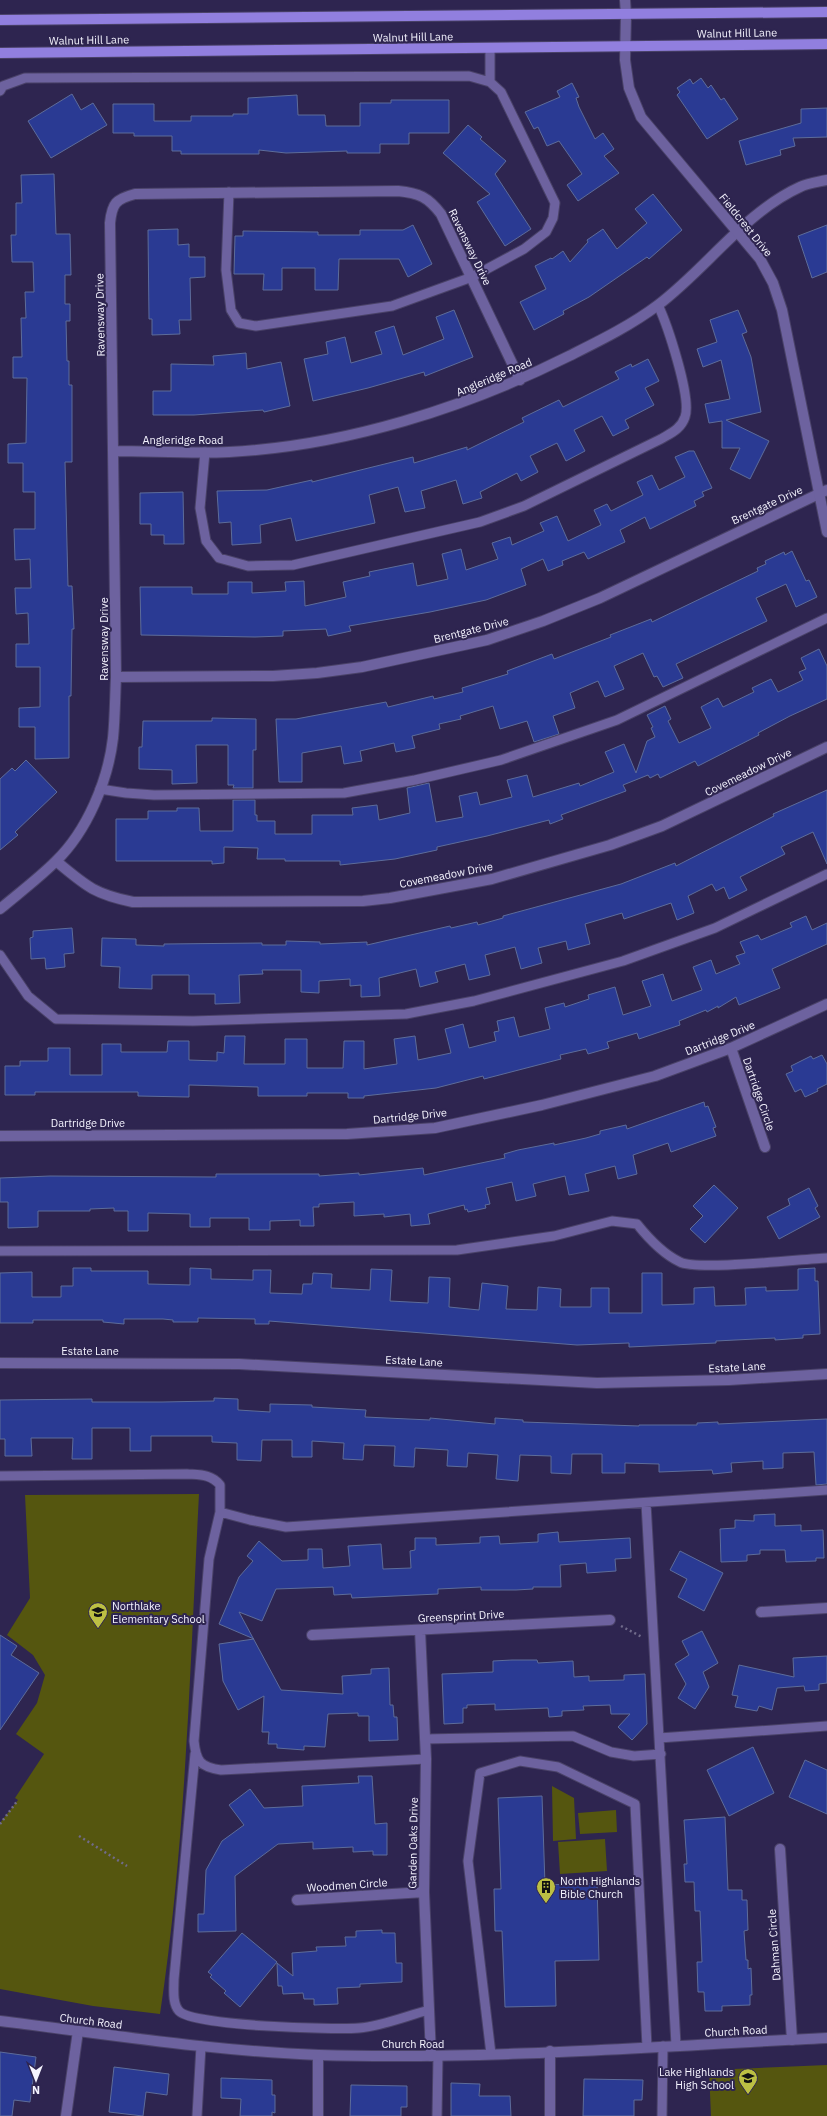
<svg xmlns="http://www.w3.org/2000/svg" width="827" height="2116" viewBox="0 0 827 2116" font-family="'IBM Plex Sans',sans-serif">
  <rect width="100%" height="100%" fill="#2e2550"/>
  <path fill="#55560f" d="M199,1494C190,1667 186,1842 160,2014L93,2006L0,1989V1823L18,1800L15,1798L44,1754L16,1734L37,1703L45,1675L33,1655L7,1635L30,1598L25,1495Z
    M552,1786L574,1798L576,1839L553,1841Z
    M616,1810L617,1832L580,1834L578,1813Z
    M605,1839L607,1871L560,1874L558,1842Z
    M827,2065V2116H711L709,2070Z"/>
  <path fill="#2a3a93" stroke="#5d6c9a" d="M701,78L708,88L711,85L721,100L724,98L738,119L707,139L677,95L680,92L677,88L690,79L693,84Z
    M572,83L579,97L576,98L579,107L595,139L603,133L614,149L604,156L619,173L578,201L567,185L582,174L559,141L547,146L538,127L534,129L525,112L560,97L557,91Z
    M72,94L81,110L93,103L107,125L51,158L28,121Z
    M297,95L298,115H325L326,126H360V103H391V100H449V133H409V144H380V153H347V151L286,153L259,150V154H181V151H172V136H134V133H113V104H154V121H191V116H233V114H248V98Z
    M827,108V137L793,138L795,146L780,150L781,155L746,165L739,141L801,123V109Z
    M468,125L482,137L480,139L506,161L495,174L531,229L505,246L477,202L490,194L443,153Z
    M54,174L56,234H70L71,275H65V304H70V321H66L67,361H69V385H72V462H65L68,586H72L74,629H72L71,696H69V758L35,759V727H19V708L40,707V667H16V644H29L28,613L16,614L15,588H31L30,559L15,560L14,529H35V492H23V463H8V444L26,443L27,378H13V357H22L21,318H26L25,292H34L33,262H12L11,235H16V203H22L21,175Z
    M653,194L682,230L649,259L647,257L589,297L563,311L564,314L534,330L520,302L546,289L535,266L551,258L552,259L563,251L570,262L588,242L587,240L603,229L617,249L647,223L635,209Z
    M413,225L432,264L408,277L399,259H339L338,290H315V268H282V290H263L264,274H234L235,236H243V231L318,232V235H360V230H403Z
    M827,225V272L812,278L798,236Z
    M178,229V245L189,244V257H205V277L190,278L191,320H179L180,334L152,335V319H149L148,230Z
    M454,310L473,357L425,376L424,372L368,388L313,401L304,359L328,354L326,342L345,337L351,363L382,354L375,332L394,326L403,355L444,339L436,317Z
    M738,310L747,332L742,334L751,357L761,412L726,420L769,441L750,479L730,469L740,448H722V421L709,423L705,404L730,399L721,360L703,367L697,349L717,342L710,320Z
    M246,353L247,369L281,362L290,406L264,412L263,410L194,415H153V391H171V364L214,365L213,356Z
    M648,359L659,381L645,388L654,405L625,420L629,428L613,436L602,416L574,430L585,451L566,461L557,443L530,456L538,472L521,481L517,473L480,492L482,498L463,504L456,480L421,491L425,508L405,512L398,487L369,495L375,523L296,541L291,518L260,525L261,543L232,545L231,522L219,523L217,491L267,490L312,480V482L413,457L414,463L467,447V450L524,422L522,418L559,400L563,407L619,379L615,372L631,364L632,367Z
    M689,451H694L712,488L702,492L704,496L694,501L696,506L650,529L645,517L620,530L625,542L588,559L584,552L562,561L563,565L548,571L543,559L521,569L526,585L486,600L430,612L349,626L351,631L328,636L326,629L283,631V636L255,637L141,635L140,587H192V594H228V582H252V593L286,591L285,582L304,581L305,606L346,597L343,582L370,576L369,572L413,563L417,586L448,579L442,554L461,549L466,570L498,559L492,543L510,537L512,545L544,531L540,523L557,516L568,541L601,525L594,510L607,504L611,511L643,495L637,482L652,475L659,490L685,477L675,457Z
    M183,492L184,544H164V535H151V524H140V493Z
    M792,551L806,581L809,580L817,597L796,607L786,584L756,598L767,621L676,664L683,678L663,687L657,676L654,677L643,653L614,666L624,689L605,697L598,681L570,693L575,708L553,716L559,734L534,742L527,721L500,729L493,706L460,716L461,719L439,724L440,729L412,736L415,748L396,752L394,743L360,751L362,761L344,764L341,746L302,753V782H279L276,719H296L386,702L388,707L433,696L434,699L463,692L462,688L508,674L507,671L552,654L554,659L611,637L610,635L651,619L652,622L758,571L757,568L766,564L765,561L784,552L785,555Z
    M819,649L827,666V699L790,716L758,733L759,735L698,766L695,761L660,778L658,774L650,778L648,775L623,785L626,791L561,815L563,819L550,824L549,820L487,836L437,847V850L395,859L340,865V861H285V859H257L258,848L224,847V863L212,864V861H116V819H148V811H177V808H199L200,831H233V800H255V815H257V821H275V834H312V815H353L352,808L377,805L379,820L410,813L407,788L429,783L436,822L463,817L459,796L477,792L480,805L512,797L507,780L527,775L533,797L579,783L580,786L614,772L605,752L624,744L636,773L647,741L655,737L651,728L653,727L647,715L665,706L671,719L668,721L679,743L711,728L701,707L718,698L723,707L754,692L752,688L771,679L778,692L803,680L799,672L806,669L801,658Z
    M212,718L256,719V750H253V788H233L234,785H228V745H196L197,783L172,784V770L139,769V747H142L143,721H212Z
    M26,760L57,792L15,832L18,835L0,850V779L12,768L15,771Z
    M827,790V864L813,832L781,847L785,854L740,877L747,890L729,899L724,887L716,891L712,884L688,896L694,913L677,920L671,903L624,919L622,913L585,924L590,944L568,950L566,941L538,948L542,963L521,969L515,947L485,955L490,975L469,980L465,964L435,972L438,982L420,987L416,969L379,978L380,996L361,997V985L350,986V979L319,981V993L301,992V970H262L263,974L239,975L240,1003L215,1004V994H189V975H152V989L119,988L120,967L101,966L102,938L136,939V945L164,946V944L262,943V945H286V941L320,942V944L367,942V945L450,926L451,928L477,922L478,925L503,918V916L621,884L675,863L676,866L731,838L774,816L773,814Z
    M806,916L812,930L827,923V944L772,969L780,988L739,1005L736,997L718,1008V1006L707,1012L706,1010L679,1021L680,1025L639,1039L637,1033L607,1042L609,1048L588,1054L586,1049L560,1055L561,1059L484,1079L483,1076L436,1088L364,1096V1098H348V1093H307V1096H258V1087L189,1085V1097L138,1096V1092H35V1095H5V1066H20V1061H48V1048H70V1075H102V1044H121V1052H167L168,1041H189V1060L217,1061V1052L224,1053L225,1036H245L244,1064H285V1039H307V1068H343L344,1041H364V1069L397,1064L394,1039L415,1036L418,1060L451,1053L445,1029L463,1024L469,1048L496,1041L494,1032L499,1031L497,1021L514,1017L519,1037L550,1029L545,1008L564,1003L565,1007L589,999L588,995L615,987L623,1015L651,1006L642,981L663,974L672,1001L702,990L693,967L711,960L716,974L740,964L736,956L745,953L740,942L758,935L761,940L792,927L790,923Z
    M72,928L74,953L64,954L65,967L46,969L45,958L31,959L30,938L33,937V931Z
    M822,1055L827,1064V1084L817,1089L818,1091L805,1097L801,1089L795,1092L786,1074L793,1071L791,1066L811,1056L813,1059Z
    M704,1102L705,1107L708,1106L716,1127L713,1128L716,1136L671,1152L668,1143L633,1155L637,1174L618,1179L615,1166L585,1174L589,1191L569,1195L565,1176L533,1184L536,1196L516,1201L512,1182L486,1188L490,1204L485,1205L486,1208L468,1212L467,1209L465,1210L464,1205L428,1214L430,1224L411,1226L410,1214L384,1217V1214L354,1216V1202L319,1204V1207H313L314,1226H300V1220L270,1221V1230H249V1218H210V1227H190V1214L148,1213V1231H128V1211H114V1208L90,1209V1211H38V1227L8,1228V1202H0V1178L50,1176L216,1177V1174H319V1176L359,1173V1175L423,1168L424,1175L505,1158L504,1154L518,1150L554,1143V1145L586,1138L600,1134V1131L626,1125L627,1129Z
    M714,1185L738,1208L705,1243L690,1229L703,1216L693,1206Z
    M809,1188L818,1206L815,1208L820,1217L779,1239L767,1217L790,1205L788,1199Z
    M73,1268H91V1271H148V1284L190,1285V1268L211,1269V1279L253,1280V1270H271L270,1293L302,1294L303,1284H312L313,1273L332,1274L331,1288L370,1290L371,1269L392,1270L390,1301L428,1303L429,1277L450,1278L449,1307L479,1310L482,1283L508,1286L506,1309L537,1310L538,1287L561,1289L560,1307H591V1288H609V1313H642V1273H662V1305L694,1304V1288L714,1287L715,1306L746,1305L745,1288L766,1287V1291L798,1290V1269L815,1268V1281H818L820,1334L803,1335V1338L775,1340V1338L716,1341V1343L629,1347V1343L577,1345L269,1321V1324H255V1319L198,1318V1322H173V1320L163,1319H124V1324L103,1322V1320H33V1323H0V1273L32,1272V1297H61V1286H73Z
    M214,1398L238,1399V1410L270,1412V1404L312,1405V1407L366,1410L365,1417L430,1420V1418L495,1424V1418L523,1420V1422L639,1426V1425H697V1423L718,1422V1424L827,1419V1484L816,1485L814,1452L783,1453V1468L763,1469V1461L731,1463L732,1472L713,1474L712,1470L659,1472V1464L625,1463V1473H602V1454H572L571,1474L551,1473V1456L520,1455L518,1481L496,1479L498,1455L468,1453L467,1467L447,1466L448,1450L415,1448L414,1467L394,1466L395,1446L364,1445L363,1460L343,1459L344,1443L312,1441V1457H292V1440H262L261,1461L237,1460V1443L212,1442V1436H151V1451H130V1428H92V1459H72L73,1438H31L32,1456H5V1439H0V1400L92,1399V1402H162L214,1401Z
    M775,1514V1526L801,1525V1531L823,1530L824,1558H816V1561L786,1562L785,1550H760V1554L747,1555V1561L721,1562L720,1529L735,1528V1520L754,1521V1515Z
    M558,1532L559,1542L630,1538L631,1558L615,1559L616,1571L587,1573L586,1563L560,1565L561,1587H533V1589L516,1590H481V1587L438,1589V1594L352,1598L351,1594L334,1595L333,1587L276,1589L262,1621L239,1612L281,1690L343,1694L342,1676L371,1674V1669L389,1668L390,1705H393L394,1717H397L398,1740L369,1741V1716H358V1713L328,1714L325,1747L304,1746V1750L277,1748V1744H268L269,1732H262L264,1696L238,1710L223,1681L219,1644L254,1639L219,1624L239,1577L253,1561L247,1556L259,1541L282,1561L308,1560V1549H322L323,1568L350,1566L348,1546L381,1544L383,1569L411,1568L410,1551L415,1550V1538H436V1545L480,1543V1537L499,1536L500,1544L538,1542V1534Z
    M680,1551L723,1573L704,1611L678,1597L687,1579L670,1570Z
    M702,1631L718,1663L703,1672L709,1687L695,1709L678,1698L686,1684L675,1664L689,1655L682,1641Z
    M0,1635L17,1646L11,1655L39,1673L0,1730Z
    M827,1656V1683L819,1684V1690L805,1691L804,1686L777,1688L772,1710L759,1706L757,1711L735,1707L738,1696L732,1695L739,1665L794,1677L793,1658Z
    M512,1660H537L538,1663L573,1661L574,1677L589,1676V1681L624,1680V1675L645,1674L647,1724L632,1740L618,1727L630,1714H611L610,1705L583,1706L584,1710L562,1711V1716L549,1717L548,1708L495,1710V1704L467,1705V1708H463V1723L444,1724L442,1674L493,1672V1661Z
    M753,1747L774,1793L729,1816L707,1770Z
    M805,1760L827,1770V1814L789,1797Z
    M358,1776H372L375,1824L387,1823V1855H373V1851L353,1852V1847L313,1849V1842L278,1844L235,1876L236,1931L198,1932V1914H204L206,1870L222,1841L244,1825L229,1805L250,1789L264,1808L303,1806L302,1786L359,1783Z
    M542,1796L545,1885L597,1883L599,1960L555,1961L556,2006L505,2007L502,1931H495L494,1889H501L498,1798Z
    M725,1817L728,1890H742V1900H747L748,1930L744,1931L746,1960H748V1969L751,1968L752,1995H750V2005L722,2006V2011H705L704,1992H698L697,1962H702L700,1911H695L694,1882H685L684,1864H687L684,1820Z
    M382,1930V1933H395L396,1963H402V1982L360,1984V1987L337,1988L338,2004L314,2005V1999H304L303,1993L283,1994L282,1986H278L277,1963L293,1976L292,1953L317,1951L316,1947L346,1946L345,1937H356V1931Z
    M242,1933L277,1962L240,2007L224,1993L226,1991L210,1977L212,1975L208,1972Z
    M0,2052L36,2057L30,2102L14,2100L12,2116H0Z
    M114,2067L169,2074L167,2095L146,2092L143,2116L109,2112Z
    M221,2078L272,2080V2095H275V2113L272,2112V2116H240L241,2099L221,2098Z
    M584,2079L643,2080L642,2100H634V2116H583Z
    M451,2083L480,2084L479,2096H510L511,2116H451Z
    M351,2085L407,2086V2107H401V2116H350Z"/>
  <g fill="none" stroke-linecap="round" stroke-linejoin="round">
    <defs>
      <path id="service" d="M0,91L3,86L25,78L469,76L490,82
        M229,192L226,270L231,310L239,323L256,326L392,306L472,277L524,249L546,232L553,218L555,203L501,92L490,82V48
        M205,452L200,508L206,541L219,558L248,566L293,565L480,522L524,506L661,439C671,433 681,429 685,417C692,398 667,324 658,305
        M100,789L126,793L154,795L344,793L415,780L501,760L617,720L827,618
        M0,955L28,996L56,1019L193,1021L406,1014L474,1001L623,961L715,928L827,874
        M0,1251L457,1250L554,1236L612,1221L637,1224C649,1239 663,1254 680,1262C698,1271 801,1259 827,1258
        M0,1476L187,1474C200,1475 211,1474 220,1485V1512L209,1559L194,1741C196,1761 200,1767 221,1770L426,1759
        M646,1503L676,2045
        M220,1512L250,1520L286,1527L827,1490
        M659,1738L827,1726
        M425,1739L573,1736L611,1752L634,1756L661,1754
        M195,1754L174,1979C174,1989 172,2003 179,2011C192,2026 334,2030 359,2028C382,2026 406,2016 429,2010
        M491,2054L468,1861L480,1773L520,1761L558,1767L635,1804L647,2047
        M197,2116L201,2046
        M437,2116L438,2056
        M662,2116L663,2046"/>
      <path id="minor" d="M625,0L626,15
        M114,451C152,451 191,454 229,452C345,446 465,408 569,356C599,341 630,326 658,305C706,269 745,212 800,187C808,183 818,182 827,180
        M116,677L273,676L317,673L362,667L487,640L543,621L600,598L827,490
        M56,861C86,886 94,894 133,902L363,901L390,898L492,879L610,845L662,826L827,747
        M0,909C19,893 39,878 56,861C87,831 108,781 113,738C115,718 115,697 116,677L110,223C112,203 116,199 135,194L398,191C419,193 428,197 441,214L520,380
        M731,1048L765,1147
        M0,1136L347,1134L435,1128L542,1105L655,1076L731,1048L827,1004
        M0,1363L239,1364L597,1383L729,1380L827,1374
        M761,1612L827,1608
        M420,1630L426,1759L424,1892L431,2056
        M312,1635L610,1620
        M780,1849L792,2040
        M297,1900L424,1892
        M550,2051V2116
        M318,2055V2116
        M66,2116L78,2031"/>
      <path id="tertiary" d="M626,15L625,60L629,88L641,117L760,259L773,283L782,310L827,532
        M0,2021C106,2034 212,2051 319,2055C488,2060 658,2046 827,2038"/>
      <path id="secondary" d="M0,20L827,12
        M0,53L827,44"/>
    </defs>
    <use href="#service" stroke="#4a4268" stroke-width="11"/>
    <use href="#minor" stroke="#4a4268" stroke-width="12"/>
    <use href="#tertiary" stroke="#4a4268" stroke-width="12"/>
    <use href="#secondary" stroke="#4a4268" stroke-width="12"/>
    <path stroke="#716b8b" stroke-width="2.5" stroke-dasharray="2 3" stroke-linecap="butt" d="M621,1626L642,1637
      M0,1824L18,1800
      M79,1836L127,1866"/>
    <use href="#service" stroke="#6d629f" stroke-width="9"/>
    <use href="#minor" stroke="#6d629f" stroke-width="10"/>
    <use href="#tertiary" stroke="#6d629f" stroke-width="10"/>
    <use href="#secondary" stroke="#917fdf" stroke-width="10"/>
  </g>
  <defs>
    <symbol id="school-pin" viewBox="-11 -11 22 30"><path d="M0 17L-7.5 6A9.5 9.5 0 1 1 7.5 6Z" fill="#bcbf43" stroke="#2e2550"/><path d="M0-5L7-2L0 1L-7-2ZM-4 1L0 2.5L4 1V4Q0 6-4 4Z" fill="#111"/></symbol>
    <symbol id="building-pin" viewBox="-11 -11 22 30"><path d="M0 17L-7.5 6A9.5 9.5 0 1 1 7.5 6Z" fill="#bcbf43" stroke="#2e2550"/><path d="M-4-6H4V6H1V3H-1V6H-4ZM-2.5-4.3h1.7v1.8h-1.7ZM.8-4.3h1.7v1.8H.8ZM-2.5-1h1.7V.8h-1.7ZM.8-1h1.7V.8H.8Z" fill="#111"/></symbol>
  </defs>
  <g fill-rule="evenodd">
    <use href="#school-pin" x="87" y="1601" width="22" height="30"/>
    <use href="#building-pin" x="535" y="1876" width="22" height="30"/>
    <use href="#school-pin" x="737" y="2067" width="22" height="30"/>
  </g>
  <g text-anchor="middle" stroke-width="4" stroke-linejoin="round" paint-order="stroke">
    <g font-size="11" fill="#f4f3fe" stroke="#2e2550">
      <text transform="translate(737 33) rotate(-1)" y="4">Walnut Hill Lane</text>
      <text transform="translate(413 37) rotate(-1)" y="4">Walnut Hill Lane</text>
      <text transform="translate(89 40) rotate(-1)" y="4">Walnut Hill Lane</text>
      <text transform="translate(746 225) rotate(51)" y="4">Fieldcrest Drive</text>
      <text transform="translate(470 247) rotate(64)" y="4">Ravensway Drive</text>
      <text transform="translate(100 315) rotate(-91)" y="4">Ravensway Drive</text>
      <text transform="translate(494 377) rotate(-23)" y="4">Angleridge Road</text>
      <text x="183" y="444">Angleridge Road</text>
      <text transform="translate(767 505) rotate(-25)" y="4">Brentgate Drive</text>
      <text transform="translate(471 630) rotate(-14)" y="4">Brentgate Drive</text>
      <text transform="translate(104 639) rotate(-90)" y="4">Ravensway Drive</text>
      <text transform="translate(748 772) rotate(-26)" y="4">Covemeadow Drive</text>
      <text transform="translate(446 875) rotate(-11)" y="4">Covemeadow Drive</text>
      <text transform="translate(720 1038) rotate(-22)" y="4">Dartridge Drive</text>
      <text transform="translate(759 1094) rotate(71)" y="4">Dartridge Circle</text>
      <text transform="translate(410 1116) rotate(-6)" y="4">Dartridge Drive</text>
      <text x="88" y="1127">Dartridge Drive</text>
      <text x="90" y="1355">Estate Lane</text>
      <text transform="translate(414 1361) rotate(3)" y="4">Estate Lane</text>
      <text transform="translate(737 1367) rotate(-3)" y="4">Estate Lane</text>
      <text transform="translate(461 1616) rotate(-3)" y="4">Greensprint Drive</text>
      <text transform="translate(413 1843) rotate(-89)" y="4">Garden Oaks Drive</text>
      <text transform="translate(347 1885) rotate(-4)" y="4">Woodmen Circle</text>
      <text transform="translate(774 1945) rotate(-94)" y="4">Dahman Circle</text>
      <text transform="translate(91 2021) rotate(7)" y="4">Church Road</text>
      <text transform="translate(736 2031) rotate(-3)" y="4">Church Road</text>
      <text x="413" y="2048">Church Road</text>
    </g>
    <g font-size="11" fill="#f4f3fe" stroke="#2e2550" text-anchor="start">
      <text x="112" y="1610">Northlake<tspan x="112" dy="13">Elementary School</tspan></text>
      <text x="560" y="1885">North Highlands<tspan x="560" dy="13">Bible Church</tspan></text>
      <text x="734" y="2076" text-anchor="end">Lake Highlands<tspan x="734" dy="13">High School</tspan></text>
    </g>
  </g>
  <g transform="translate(36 2080) rotate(180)" stroke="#2e2550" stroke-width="3" paint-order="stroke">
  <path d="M0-3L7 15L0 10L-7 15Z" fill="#f4f3fe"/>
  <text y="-6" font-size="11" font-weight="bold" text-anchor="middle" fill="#f4f3fe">N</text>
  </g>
</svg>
